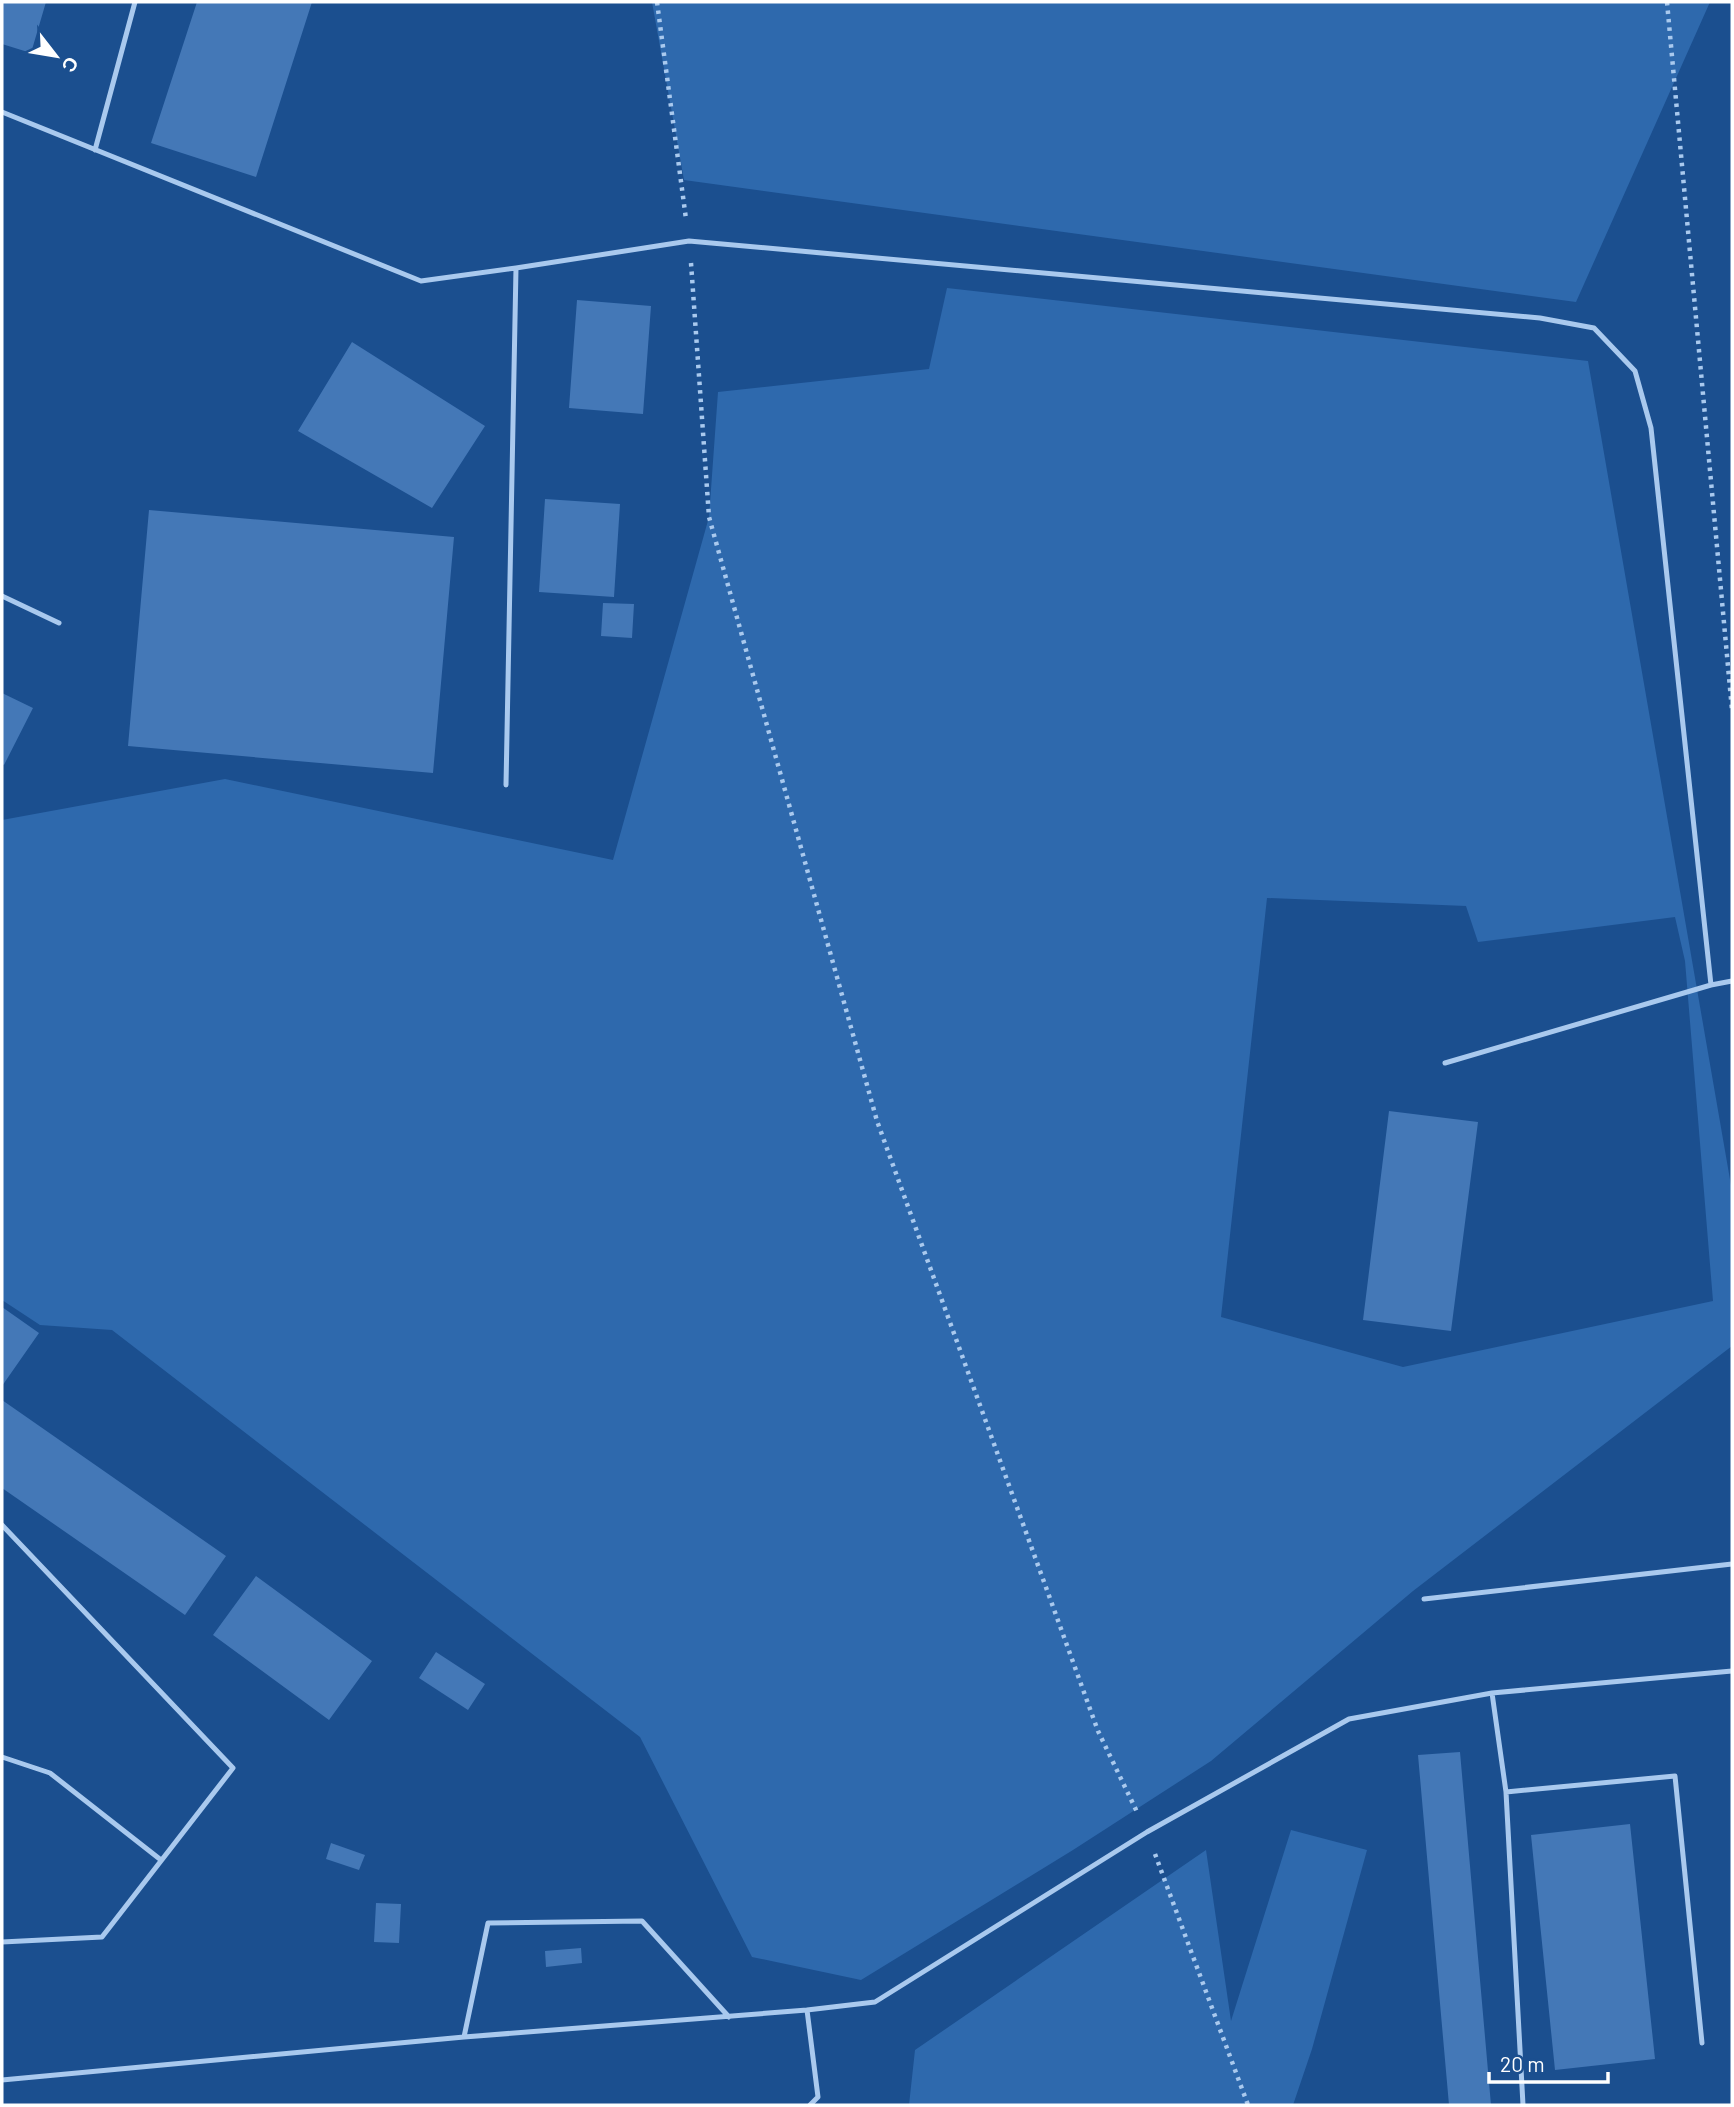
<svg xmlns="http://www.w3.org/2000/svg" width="1734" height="2107" viewBox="0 0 1734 2107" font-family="Barlow,sans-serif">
  <rect width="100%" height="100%" fill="#1b4f8f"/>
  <path fill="#2e69ad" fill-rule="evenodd" d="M652,2H1710L1576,302L684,180Z
    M947,288L1588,361L1732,1191V1346L1413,1591L1211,1761L1073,1850L861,1980L752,1957L640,1737L112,1330L40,1325L2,1300V820L225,779L613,860L709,517L718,392L929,369ZM1267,898L1466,906L1478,942L1675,917L1685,961L1713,1301L1403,1367L1221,1317Z
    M1291,1830L1367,1850L1312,2049L1293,2105H909L915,2050L1206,1850L1231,2021Z"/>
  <path fill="#4478b7" d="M2,2H46L31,53L2,44Z
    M197,2H312L256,177L151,143Z
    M577,300L651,306L643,414L569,408Z
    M352,342L485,426L432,508L298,431Z
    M545,499L620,504L614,597L539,592Z
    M149,510L454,537L433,773L128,746Z
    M603,603L634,604L632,638L601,636Z
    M2,693L33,708L4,765L2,764Z
    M1389,1111L1478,1122L1451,1331L1363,1320Z
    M2,1307L39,1333L2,1386Z
    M2,1400L226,1556L185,1615L2,1488Z
    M256,1576L372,1661L329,1720L213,1635Z
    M436,1652L485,1684L468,1710L419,1678Z
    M1460,1752L1491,2105H1449L1418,1755Z
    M1630,1824L1655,2059L1555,2070L1531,1835Z
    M331,1843L365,1855L359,1870L326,1859Z
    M376,1903L401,1904L399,1943L374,1942Z
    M581,1948L582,1963L546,1967L545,1951Z"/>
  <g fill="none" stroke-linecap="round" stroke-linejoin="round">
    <path stroke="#a9c9ee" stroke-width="4.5" stroke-dasharray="3.5 5" stroke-linecap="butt" d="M657,2L686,219
      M1667,2L1732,710
      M691,263L709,517L877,1121L1098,1731L1138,1814
      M1155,1854L1248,2105"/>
    <path stroke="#a9c9ee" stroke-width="5" d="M2,112L421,281L516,268L689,241L1540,318L1594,328L1635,371L1651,428L1711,985L1732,981
      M95,150L135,2
      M2,596L59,623
      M506,785L516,268
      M1445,1063L1711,985
      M2,1525L233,1768L102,1937L2,1942
      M1424,1599L1732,1564
      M1492,1693L1506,1792L1675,1776L1702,2043
      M2,1757L50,1773L161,1860
      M1506,1792L1523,2105
      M807,2010L818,2097L810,2105
      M464,2037L488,1923L642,1921L729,2017
      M2,2080L464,2037L807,2010L875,2002L1147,1832L1349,1719L1492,1693L1732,1671"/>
  </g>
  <rect width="1734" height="2107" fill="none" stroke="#ffffff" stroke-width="7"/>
  <g transform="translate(56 56) rotate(121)" stroke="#1b4f8f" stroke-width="5" paint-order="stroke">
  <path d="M0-5L12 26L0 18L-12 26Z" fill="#ffffff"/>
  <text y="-10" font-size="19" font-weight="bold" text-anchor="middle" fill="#ffffff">С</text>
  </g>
  <path d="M1489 2072v10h119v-10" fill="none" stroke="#ffffff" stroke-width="3.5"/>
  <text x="1500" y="2072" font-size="21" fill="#ffffff" stroke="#1b4f8f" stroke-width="5" paint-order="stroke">20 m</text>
</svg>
